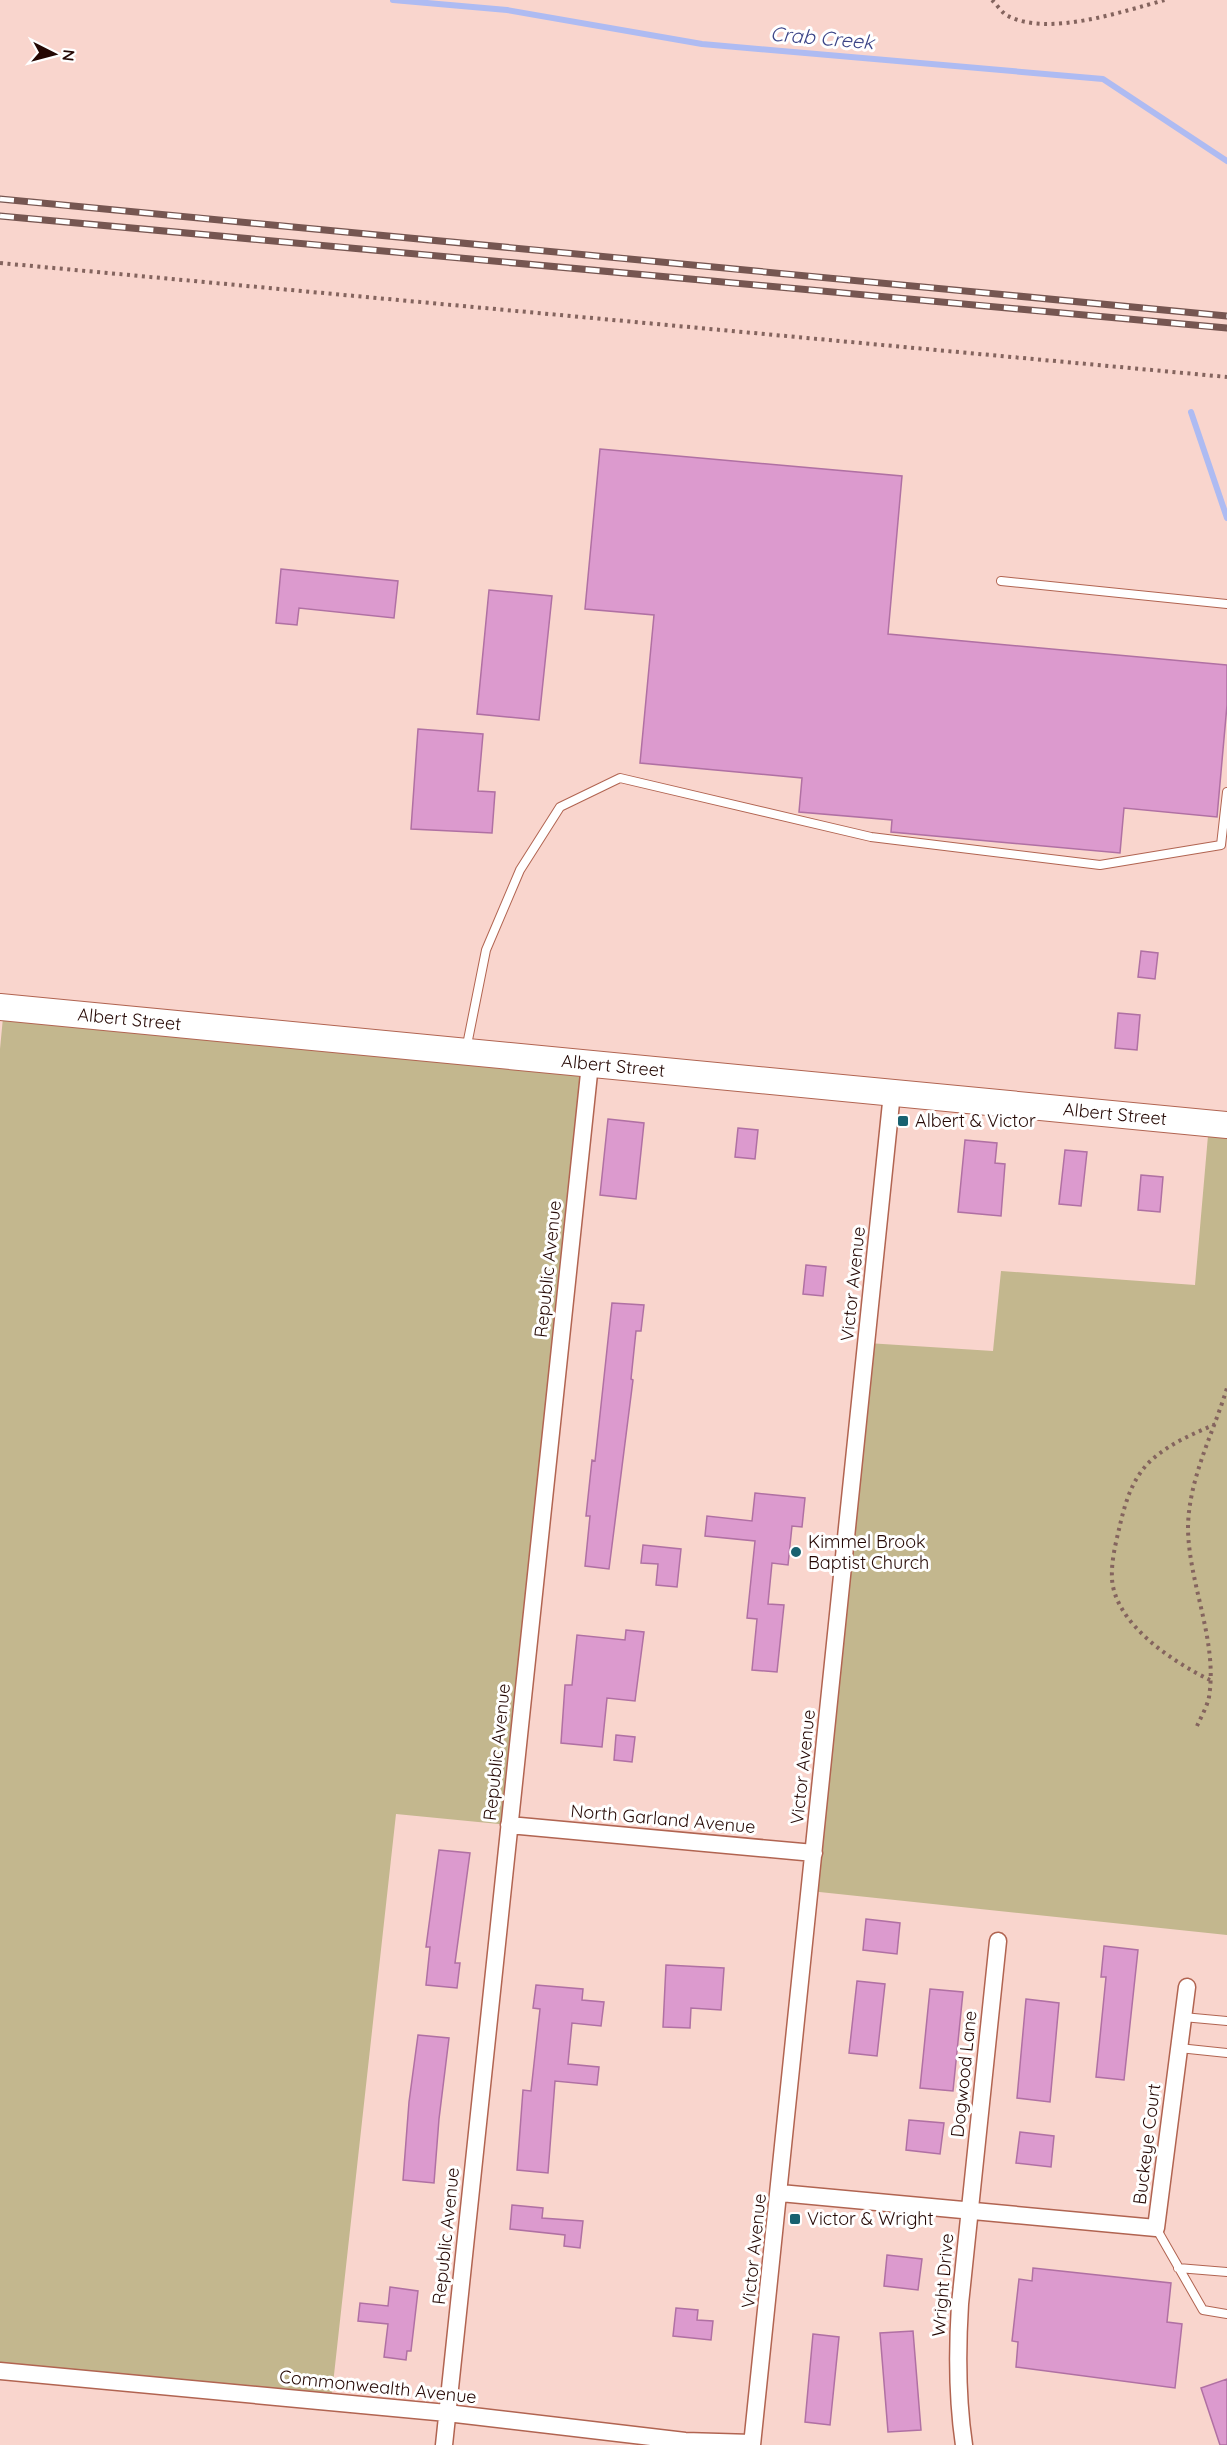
<svg xmlns="http://www.w3.org/2000/svg" width="1227" height="2445" viewBox="0 0 1227 2445" font-family="Quicksand,sans-serif">
  <rect width="100%" height="100%" fill="#f9d5cd"/>
  <path fill="#c3b78e" d="M4,1007L590,1064L509,1825L396,1814L331,2402L0,2371V1049Z
    M1209,1124L1227,1125V1935L810,1891L867,1343L993,1351L1001,1271L1195,1285Z"/>
  <g fill="none" stroke-linecap="round" stroke-linejoin="round">
    <path stroke="#aebbf2" stroke-width="6" d="M393,0L507,10L702,44L1103,79L1227,161
      M1191,412L1227,518"/>
  </g>
  <path fill="#dc9ace" stroke="#b070a3" stroke-width="1.5" d="M600,449L902,476L888,634L1227,665V705L1217,817L1124,808L1120,853L891,832L892,820L799,812L802,778L640,763L654,615L585,609Z
    M281,569L398,581L394,618L299,608L297,625L276,623Z
    M489,590L552,596L539,720L477,714Z
    M418,729L483,734L478,791L495,792L492,833L411,829Z
    M1141,951L1158,953L1155,979L1138,977Z
    M1118,1013L1140,1015L1137,1050L1115,1048Z
    M608,1119L644,1123L636,1199L600,1195Z
    M738,1128L758,1130L755,1159L735,1157Z
    M965,1140L997,1143L995,1163L1005,1164L1001,1216L958,1212Z
    M1065,1150L1087,1152L1081,1206L1059,1204Z
    M1141,1175L1163,1177L1160,1212L1138,1210Z
    M806,1265L826,1267L823,1296L803,1294Z
    M612,1303L644,1305L641,1331H636L631,1379L633,1380L609,1569L585,1566L590,1516H586L592,1460L595,1461Z
    M755,1493L805,1498L802,1527L792,1526L788,1565L772,1563L768,1604L784,1605L777,1672L752,1670L757,1619L747,1618L755,1541L705,1536L707,1516L752,1521Z
    M643,1545L681,1549L677,1587L656,1585L658,1564L641,1563Z
    M626,1630L644,1632L635,1701L607,1698L602,1747L561,1743L565,1685H572L577,1635L625,1640Z
    M616,1735L635,1737L632,1762L614,1760Z
    M439,1850L470,1853L455,1963H460L457,1988L426,1985L430,1947H426Z
    M866,1919L900,1923L897,1954L863,1950Z
    M1104,1946L1138,1950L1124,2080L1096,2077L1106,1977H1101Z
    M666,1965L724,1968L721,2010L691,2008L690,2028L663,2027Z
    M857,1981L885,1984L877,2056L849,2053Z
    M536,1985L583,1989L582,2000L604,2002L601,2026L572,2023L568,2064L599,2067L597,2085L555,2081L548,2173L517,2170L523,2090L531,2091L540,2009L533,2008Z
    M930,1989L963,1992L953,2091L920,2088Z
    M1026,1999L1059,2003L1050,2102L1017,2098Z
    M418,2035L449,2038L439,2119L434,2183L403,2180L409,2102Z
    M909,2120L944,2123L940,2154L906,2150Z
    M1020,2132L1054,2136L1051,2167L1016,2163Z
    M512,2205L543,2208L542,2218L583,2221L580,2248L564,2246L565,2235L510,2229Z
    M887,2255L922,2259L918,2290L884,2286Z
    M1033,2268L1171,2283L1167,2322L1182,2324L1175,2388L1016,2367L1018,2342L1012,2341L1019,2279L1032,2281Z
    M390,2287L418,2291L411,2351H407L406,2360L384,2357L388,2324L358,2321L360,2303L388,2306Z
    M676,2308L698,2310L697,2320L713,2321L711,2340L673,2336Z
    M913,2331L921,2430L888,2432L880,2333Z
    M813,2334L839,2337L830,2425L805,2422Z
    M1227,2379V2445H1220L1201,2388Z"/>
  <g fill="none" stroke-linecap="round" stroke-linejoin="round">
    <defs>
      <path id="lane" d="M1001,581L1227,604
        M466,1050L486,950L520,870L560,807L620,778L871,837L1100,865L1221,845L1227,792
        M1183,2017L1227,2021
        M1179,2048L1227,2053
        M1156,2228L1203,2310L1227,2314
        M1178,2268L1227,2272"/>
      <path id="street" d="M509,1825L814,1853
        M780,2193L1156,2228L1187,1987
        M0,2371L447,2413L685,2441L752,2443
        M444,2445L590,1064
        M752,2445L892,1093
        M964,2445C957,2398 957,2352 960,2304L998,1941"/>
      <g id="primary">
        <path id="s1" d="M0,1007L1227,1125"/>
      </g>
    </defs>
    <use href="#lane" stroke="#b16451" stroke-width="10"/>
    <use href="#street" stroke="#b16451" stroke-width="19"/>
    <use href="#primary" stroke="#b16451" stroke-width="28"/>
    <path stroke="#84645e" stroke-width="4" stroke-dasharray="3 4.5" stroke-linecap="butt" d="M992,0C997,5 1002,13 1008,16C1049,37 1124,11 1165,0
      M0,263L1227,377
      M1210,1680C1173,1662 1115,1624 1112,1579C1111,1561 1116,1542 1120,1525C1126,1499 1134,1474 1155,1457C1173,1442 1195,1433 1216,1424
      M1197,1726C1201,1717 1207,1707 1209,1697C1218,1641 1189,1585 1188,1529C1188,1480 1213,1434 1227,1388"/>
    <use href="#lane" stroke="#fff" stroke-width="8"/>
    <use href="#street" stroke="#fff" stroke-width="16"/>
    <use href="#primary" stroke="#fff" stroke-width="26"/>
    <defs>
      <path id="rail" d="M0,199L1227,316
        M0,216L1227,328"/>
    </defs>
    <use href="#rail" stroke="#765651" stroke-width="7"/>
    <use href="#rail" stroke="#fff" stroke-width="4.5" stroke-dasharray="14" stroke-linecap="butt"/>
  </g>
  <g fill="#186170" stroke="#fff" stroke-width="2">
    <rect x="897" y="1115" width="12" height="12" rx="3"/>
    <circle cx="796" cy="1552" r="6"/>
    <rect x="789" y="2213" width="12" height="12" rx="3"/>
  </g>
  <g text-anchor="middle" stroke-width="6" stroke-linejoin="round" paint-order="stroke">
    <g font-size="18" fill="#240703" stroke="#fff">
      <text dy="6" stroke="none"><textPath href="#s1" startOffset="130">Albert Street</textPath></text>
      <text dy="6" stroke="none"><textPath href="#s1" startOffset="616">Albert Street</textPath></text>
      <text dy="6" stroke="none"><textPath href="#s1" startOffset="1120">Albert Street</textPath></text>
      <text transform="translate(548 1269) rotate(-84)" y="6">Republic Avenue</text>
      <text transform="translate(853 1284) rotate(-84)" y="6">Victor Avenue</text>
      <text transform="translate(497 1752) rotate(-84)" y="6">Republic Avenue</text>
      <text transform="translate(803 1767) rotate(-84)" y="6">Victor Avenue</text>
      <text transform="translate(663 1819) rotate(5)" y="6">North Garland Avenue</text>
      <text transform="translate(964 2074) rotate(-84)" y="6">Dogwood Lane</text>
      <text transform="translate(1147 2144) rotate(-83)" y="6">Buckeye Court</text>
      <text transform="translate(446 2236) rotate(-84)" y="6">Republic Avenue</text>
      <text transform="translate(754 2251) rotate(-84)" y="6">Victor Avenue</text>
      <text transform="translate(943 2285) rotate(-85)" y="6">Wright Drive</text>
      <text transform="translate(378 2387) rotate(6)" y="6">Commonwealth Avenue</text>
    </g>
    <g font-size="18" fill="#240703" stroke="#fff" text-anchor="start">
      <text x="915" y="1127">Albert &amp; Victor</text>
      <text x="808" y="1548">Kimmel Brook<tspan x="808" dy="21">Baptist Church</tspan></text>
      <text x="807" y="2225">Victor &amp; Wright</text>
    </g>
    <g font-size="20" font-style="italic" fill="#3b4487" stroke="#fff">
      <text transform="translate(822 38) rotate(5)" y="7">Crab Creek</text>
    </g>
  </g>
  <g transform="translate(54 54) rotate(96)" stroke="#ffffff" stroke-width="4.5" paint-order="stroke">
  <path d="M0-4.5L10 22L0 15L-10 22Z" fill="#240703"/>
  <text y="-9" font-size="16" font-weight="bold" text-anchor="middle" fill="#240703">N</text>
  </g>
</svg>
